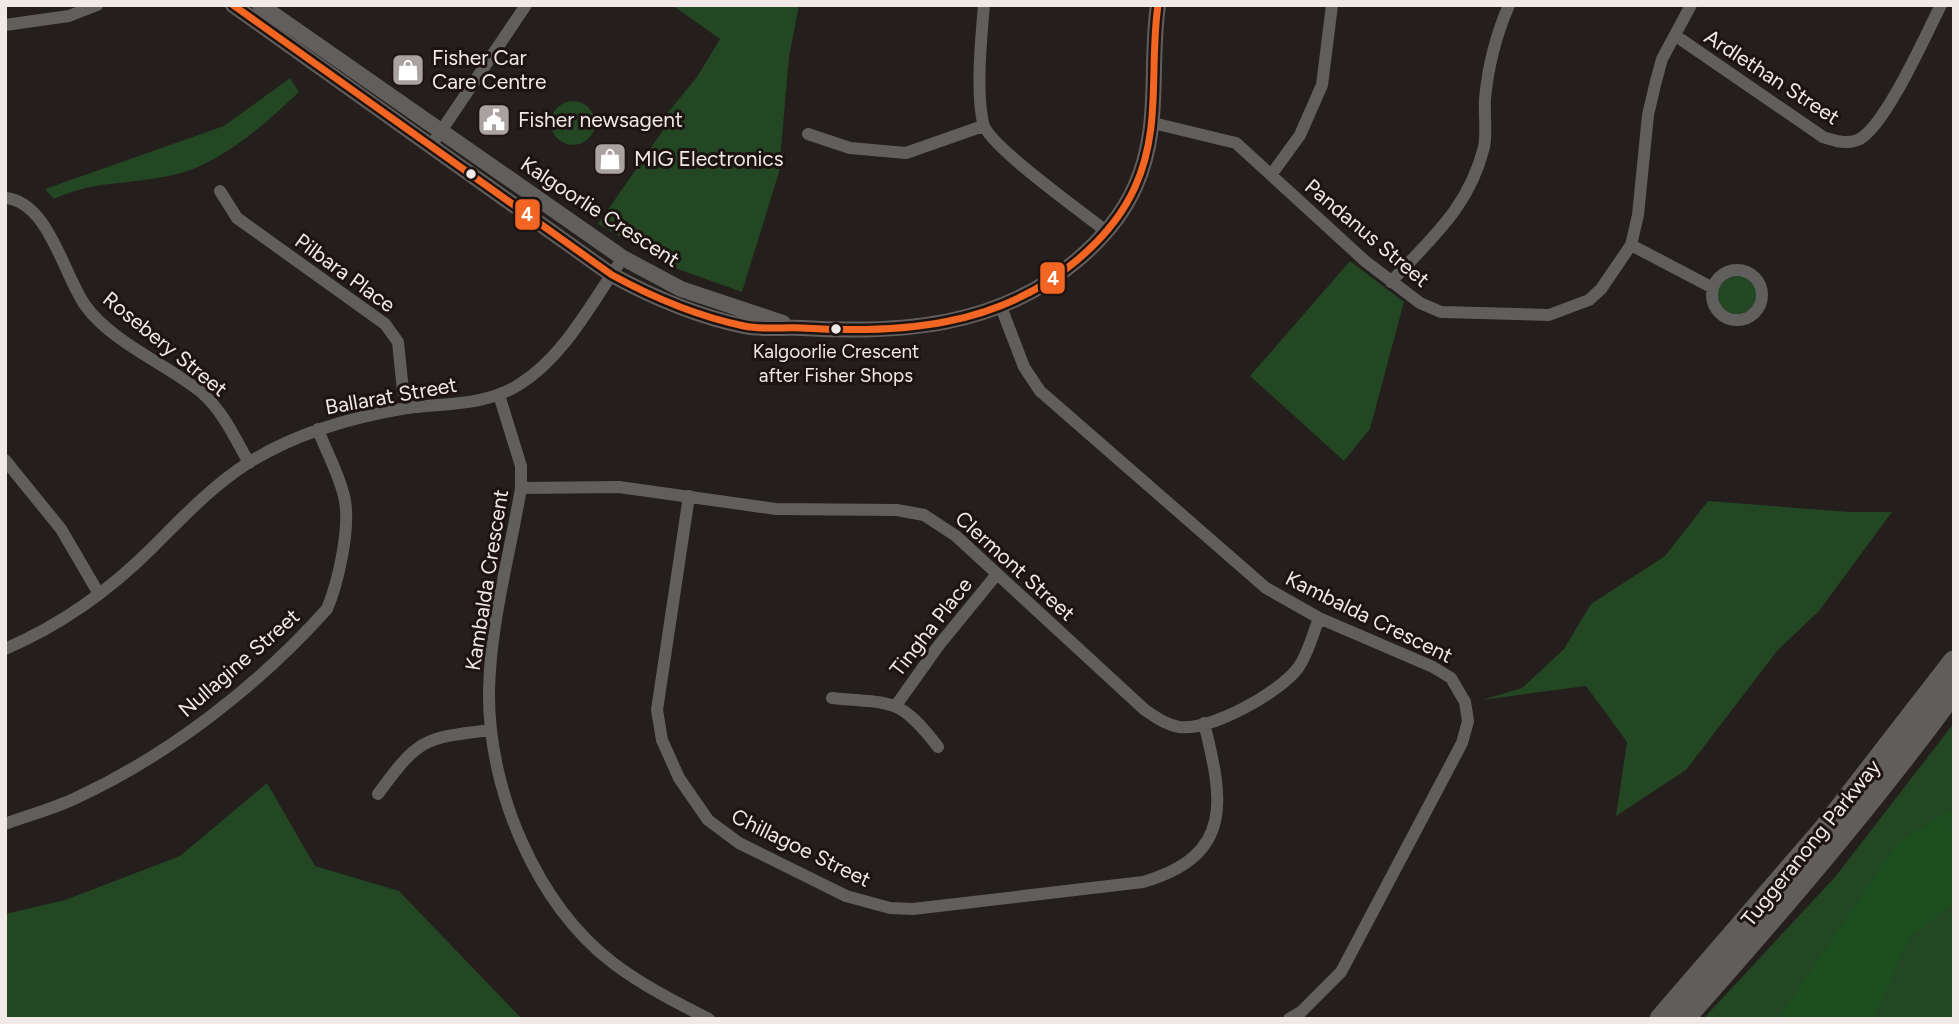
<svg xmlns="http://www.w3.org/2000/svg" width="1959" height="1024" viewBox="0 0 1959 1024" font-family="Figtree,sans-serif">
  <rect width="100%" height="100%" fill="#241e1d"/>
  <path fill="#234623" d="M672,5H799L789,57L779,172L742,292L675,268L598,224L666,126L665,116L697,77L720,39Z
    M290,78L299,92C267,122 232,154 190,170C146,186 96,178 54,199L45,189L224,126Z
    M551 123a22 22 0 1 1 44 0a22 22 0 1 1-44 0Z
    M1350,261L1404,302L1370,429L1344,461L1250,376Z
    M1717 294a20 20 0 1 1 40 0a20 20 0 1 1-40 0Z
    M1708,501L1849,512H1892L1819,611L1777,651L1686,770L1616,816L1627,742L1586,686L1482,700L1522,688L1564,649L1591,604L1665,556Z
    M1954,723V1019H1703L1835,877Z
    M267,783L315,866L399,891L522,1019H5V914L65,900L180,856Z"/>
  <path fill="#1c4e1f" d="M1951,810L1954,903L1910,937L1873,1019H1778L1898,842Z"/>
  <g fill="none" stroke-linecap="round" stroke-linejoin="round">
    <path stroke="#615f5e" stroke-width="12" d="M984,5C981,40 976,90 983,123C987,145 1085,214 1107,232
      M5,25L69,16L97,5
      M1676,36L1823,137C1835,141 1848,145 1860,139C1887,123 1925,36 1941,5
      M1153,123L1236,143L1365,261L1420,303L1441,312L1549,315L1589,300L1601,289L1631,245L1638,215L1648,115L1656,81L1662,59L1691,5
      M808,134L850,148L906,153L983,126
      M431,146L526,5
      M1271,175L1300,135L1322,85L1332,5
      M220,191L237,218L385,324L398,342L403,391L409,408
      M5,198C48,201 63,273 85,305C110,341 166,364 201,392C223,411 235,438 249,463
      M1631,245L1713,288
      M1712 295a25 25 0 1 1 50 0a25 25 0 1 1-50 0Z
      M1391,282C1431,238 1469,208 1484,147C1487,132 1484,114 1485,99C1488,66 1496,35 1509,5
      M1001,307L1024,367L1040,391L1266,588L1319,618L1433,667L1451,678L1465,702L1468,721L1462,743L1341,972L1301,1012L1289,1019
      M499,395L521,466V488C510,554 490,624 489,692C488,788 535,903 613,963C642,985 677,1003 709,1019
      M5,460L61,529L99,594
      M521,488L619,487L776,509L897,510L924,515L956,536L1145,710C1156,717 1166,725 1179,727C1211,731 1279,693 1298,668C1308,654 1313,634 1319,618
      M689,496L657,710L662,740L679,778L708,820L739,843L846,896L890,908L913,909L1143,882C1235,855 1223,799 1204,723
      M5,649C61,625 110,590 153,547C183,517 212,486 248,463C296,433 352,417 407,408C445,403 486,406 520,384C566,355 592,301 623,258
      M832,698C892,704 899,696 938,747
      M897,704L939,645L997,574
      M378,794C419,738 423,738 491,730
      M5,824C29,815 53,809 76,798C169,755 258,686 327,609C338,583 350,530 345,501C341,477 326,452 318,429"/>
    <path stroke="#615f5e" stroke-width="16" d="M233,5L612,275C654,298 696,316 744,326C762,330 783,327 802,328C900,334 998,327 1076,261C1100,241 1122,216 1135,187C1162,128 1149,67 1158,5
      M260,5L623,258L681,289L783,323"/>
    <path stroke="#605d5a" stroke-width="23" d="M1661,1019L1824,830L1954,662
      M1683,1019C1777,913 1870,805 1954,690"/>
    <defs>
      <path id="bus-1" d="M233,5L612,275C654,298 696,316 744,326C762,330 783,327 802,328C900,334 998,327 1076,261C1100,241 1122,216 1135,187C1162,128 1149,67 1158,5"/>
    </defs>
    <use href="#bus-1" stroke="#1d1411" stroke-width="12"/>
    <use href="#bus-1" stroke="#f26522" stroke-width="7"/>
  </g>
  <defs>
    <symbol id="shop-square" viewBox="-11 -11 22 22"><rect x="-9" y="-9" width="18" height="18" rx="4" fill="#a9a2a0" stroke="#1d1411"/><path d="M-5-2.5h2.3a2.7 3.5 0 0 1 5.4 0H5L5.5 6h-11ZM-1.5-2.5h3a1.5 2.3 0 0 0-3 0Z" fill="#fff"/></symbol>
    <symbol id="civic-square" viewBox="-11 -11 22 22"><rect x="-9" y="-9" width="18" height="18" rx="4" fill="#a9a2a0" stroke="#1d1411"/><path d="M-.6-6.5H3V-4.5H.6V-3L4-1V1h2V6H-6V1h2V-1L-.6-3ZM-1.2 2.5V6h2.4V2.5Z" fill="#fff"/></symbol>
  </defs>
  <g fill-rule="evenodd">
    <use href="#shop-square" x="389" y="51" width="38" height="38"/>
    <use href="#civic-square" x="475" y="101" width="38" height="38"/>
    <use href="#shop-square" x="591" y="140" width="38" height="38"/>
  </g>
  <g fill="#f0e9e6" stroke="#1d1411" stroke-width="2.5">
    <circle cx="471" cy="174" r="6"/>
    <circle cx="836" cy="329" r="6"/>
  </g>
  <g text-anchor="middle" stroke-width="6" stroke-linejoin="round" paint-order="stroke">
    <g font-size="19" fill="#f0e9e6" stroke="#1d1411">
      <text x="836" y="358">Kalgoorlie Crescent<tspan x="836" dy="24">after Fisher Shops</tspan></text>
    </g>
    <g font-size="21" fill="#f0e9e6" stroke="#1d1411" text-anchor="start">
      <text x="432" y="65">Fisher Car<tspan x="432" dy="24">Care Centre</tspan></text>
      <text x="518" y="127">Fisher newsagent</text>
      <text x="634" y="166">MIG Electronics</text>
    </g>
    <g font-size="21" fill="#f0e9e6" stroke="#1d1411">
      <text transform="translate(1772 77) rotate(33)" y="7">Ardlethan Street</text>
      <text transform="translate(600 212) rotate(33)" y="7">Kalgoorlie Crescent</text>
      <text transform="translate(1367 233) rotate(40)" y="7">Pandanus Street</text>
      <text transform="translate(345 273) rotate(36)" y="7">Pilbara Place</text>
      <text transform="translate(165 344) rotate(39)" y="7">Rosebery Street</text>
      <text transform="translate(391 396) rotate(-10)" y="7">Ballarat Street</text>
      <text transform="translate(1015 566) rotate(42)" y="7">Clermont Street</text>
      <text transform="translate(487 580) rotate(-81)" y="7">Kambalda Crescent</text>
      <text transform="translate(1369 617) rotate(26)" y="7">Kambalda Crescent</text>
      <text transform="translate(931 627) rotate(-52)" y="7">Tingha Place</text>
      <text transform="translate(239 663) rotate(-41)" y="7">Nullagine Street</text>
      <text transform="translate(1811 843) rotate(-51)" y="7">Tuggeranong Parkway</text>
      <text transform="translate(801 848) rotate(26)" y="7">Chillagoe Street</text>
    </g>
  </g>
  <g stroke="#1d1411" stroke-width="2.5">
    <rect x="514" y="198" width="27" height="33" rx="7" fill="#f26522"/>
    <rect x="1039" y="261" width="27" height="34" rx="7" fill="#f26522"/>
  </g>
  <g font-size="19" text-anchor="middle" font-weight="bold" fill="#fff">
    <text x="527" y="221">4</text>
    <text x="1053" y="285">4</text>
  </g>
  <rect width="1959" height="1024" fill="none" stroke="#f0e9e6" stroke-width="14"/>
</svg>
